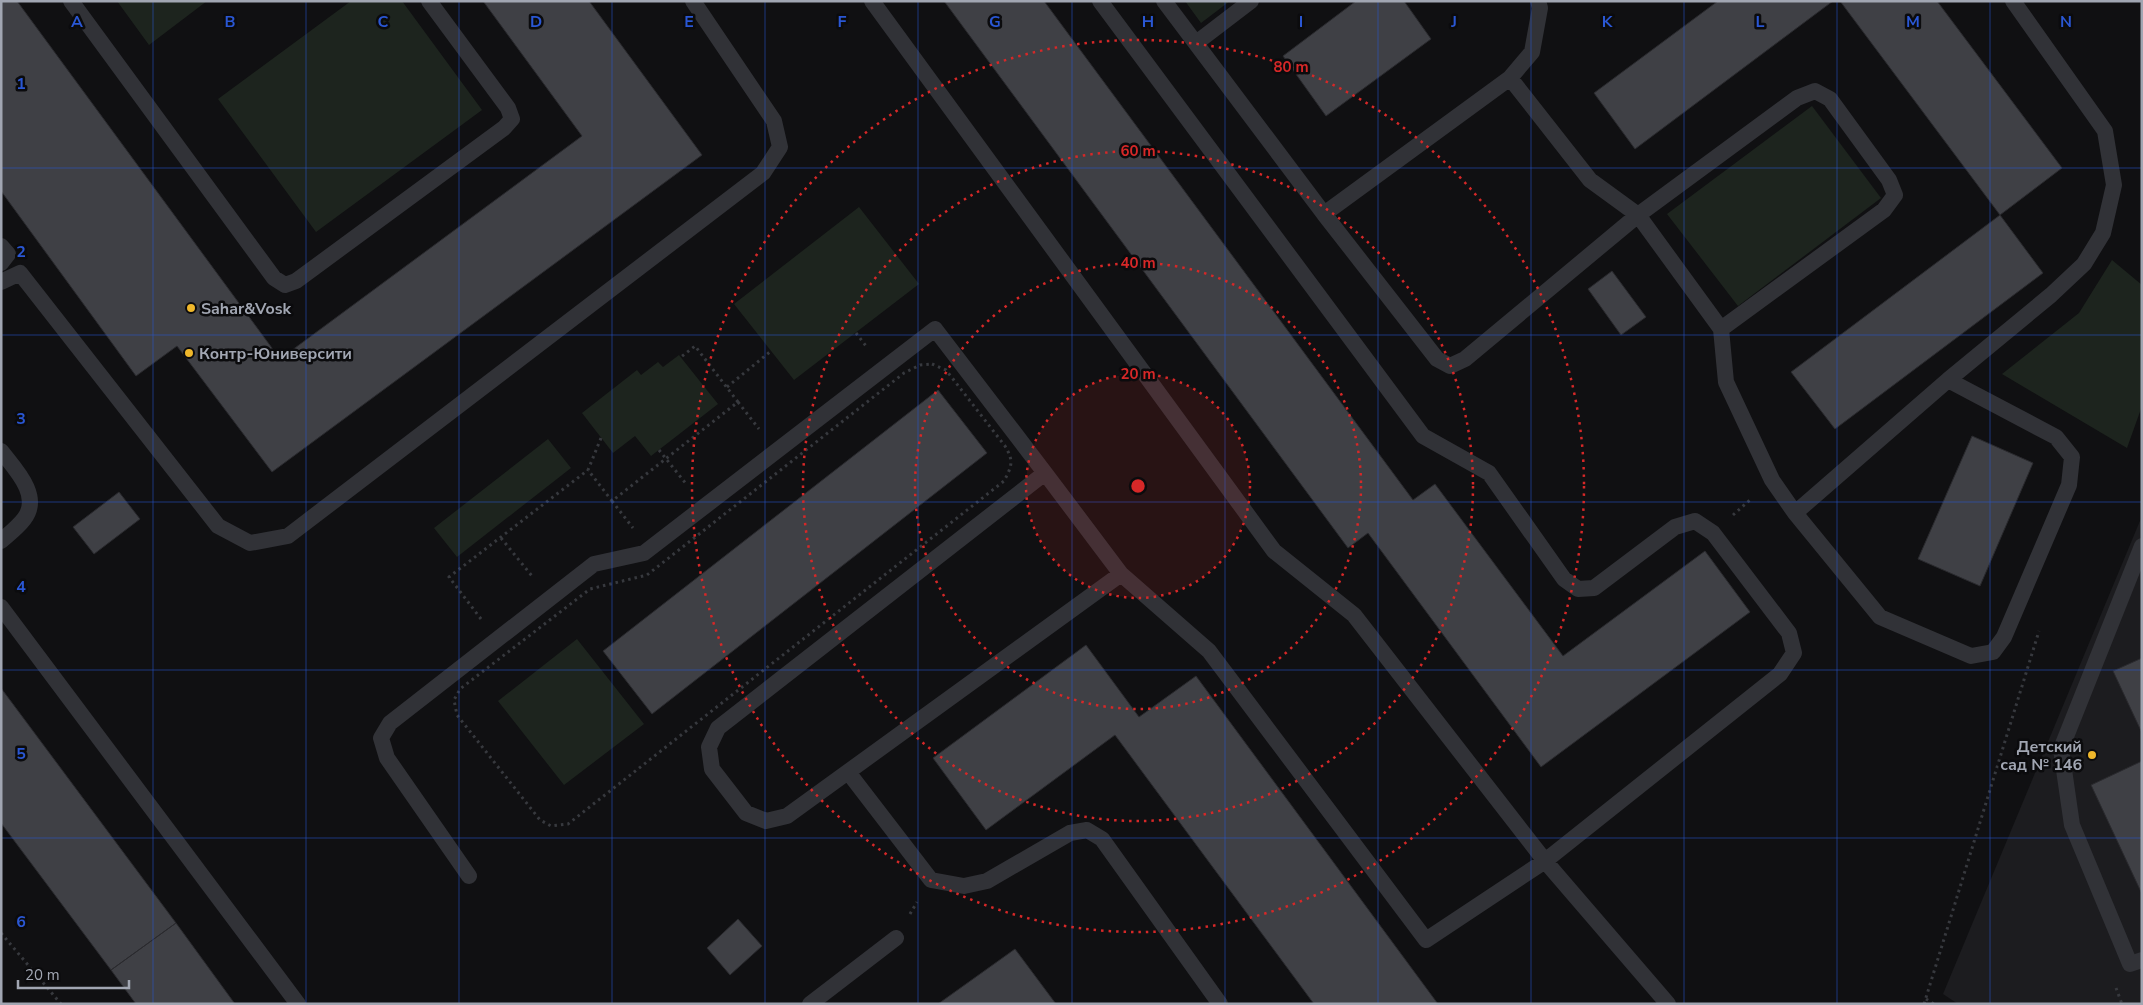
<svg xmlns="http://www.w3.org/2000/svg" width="2143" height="1005" viewBox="0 0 2143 1005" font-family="'Nunito Sans',sans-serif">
  <rect width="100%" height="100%" fill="#101012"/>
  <path fill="#1c1c1f" d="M2142,516V1004H1958L1943,994Z"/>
  <path fill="#1d241e" d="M117,1H207L149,45Z
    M351,1H402L482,110L316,232L218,99Z
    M1185,1H1230L1201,23Z
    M1812,106L1881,198L1738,306L1667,214Z
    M859,207L919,284L794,380L734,304Z
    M2112,260L2142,285V406L2127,448L2002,374L2079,313Z
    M679,355L718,404L651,456L635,436L613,453L582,413L637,370L641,375L658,362L663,367Z
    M548,439L571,468L457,557L434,528Z
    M577,639L644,724L564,785L498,701Z"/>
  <path fill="#3f4045" stroke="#2a2a2e" d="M1,1H17L280,359L582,136L483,1H589L702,155L272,472L177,346L136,376L1,191Z
    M944,1H1044L1413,500L1435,484L1563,656L1705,551L1750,612L1541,767L1368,533L1348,548Z
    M1356,1H1404L1431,39L1326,116L1283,56Z
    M1718,1H1833L1635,149L1594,93Z
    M1840,1H1937L2062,168L2000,215Z
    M2000,215L2043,273L1835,429L1791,372Z
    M1612,271L1646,317L1621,335L1588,289Z
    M938,390L987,453L652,714L603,651Z
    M1972,436L2033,463L1980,586L1918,559Z
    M119,492L140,519L94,554L73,527Z
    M1086,645L1139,717L1196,676L1438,1004H1314L1115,735L986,830L933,758Z
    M2142,658V733L2113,671Z
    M1,688L176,923L111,970L1,823Z
    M2142,761V894L2091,785Z
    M738,919L762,946L730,975L707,948Z
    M176,923L235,1004H136L111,970Z
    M1015,949L1056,1004H938Z"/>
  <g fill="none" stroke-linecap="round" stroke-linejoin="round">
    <path stroke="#37393e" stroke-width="3" stroke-dasharray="2.5 4" stroke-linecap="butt" d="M856,333L866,346
      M932,364L946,370L1005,446C1014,461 1012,466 1004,481L568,824L551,826L540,820L457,715L454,700L460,689L590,589L647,575L904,373L920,365Z
      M727,387L771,351
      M738,402L759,429
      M601,438L588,470L612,501L738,402L695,346L681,357
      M659,450L687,485
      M612,501L633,528
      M1733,515L1751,499
      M501,538L532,576
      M481,619L449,577L588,470
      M910,914L917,902
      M1,933L61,1004
      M2116,988L2122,1004
      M1926,999L1934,1004
      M1924,1004L2039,631"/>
    <path stroke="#313237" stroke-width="16" d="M71,1L274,278L285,285L296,281L504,128L512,119L508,108L429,1
      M872,1L1274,551L1354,615L1545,861L1668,1004
      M1164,1L1324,214L1510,78L1532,52L1540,8L1538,1
      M1196,43L1251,1
      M1510,78L1590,180L1638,215L1797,98L1815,91L1830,99L1889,180L1895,195L1884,210L1721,329
      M1324,214L1437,359L1450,366L1465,359L1638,215L1721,329L1726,382L1772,480L1795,513L1948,380L2051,295L2084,264L2103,233L2114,185L2105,131L2013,1
      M1,246L8,254L1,263
      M1,282L20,273L218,526L250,543L288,536L763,173L780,147L774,121L693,1
      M1,451C15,469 42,496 24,519C18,527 9,534 1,541
      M1045,473L1121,574L1209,651L1426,940L1545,861L1780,674L1794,653L1789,633L1713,533L1695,521L1675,527L1594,588L1578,589L1564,579L1489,473L1423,436L1100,1
      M1795,513L1880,617L1971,656L1993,652L2004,637L2069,485L2072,457L2056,437L1948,380
      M2142,546L2061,749L2072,825L2130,964L2142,960
      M1,607L298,1004
      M848,772L931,880L964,886L987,881L1070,833L1087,830L1102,839L1220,1004
      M469,876L387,758L381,738L390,723L594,564L644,553L935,329L1045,473L718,728L709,747L712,769L746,813L766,821L787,816L1121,574
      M810,1004L896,938"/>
  </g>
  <path fill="none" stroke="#2a57d4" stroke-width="1" stroke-opacity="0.55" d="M153,1V1004M306,1V1004M459,1V1004M612,1V1004M765,1V1004M918,1V1004M1072,1V1004M1225,1V1004M1378,1V1004M1531,1V1004M1684,1V1004M1837,1V1004M1990,1V1004M1,168H2142M1,335H2142M1,502H2142M1,670H2142M1,838H2142"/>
  <circle cx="1138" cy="486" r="112" fill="#d62828" fill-opacity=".12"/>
  <g fill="none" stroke="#d62828" stroke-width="2.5" stroke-dasharray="2.5 5">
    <circle cx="1138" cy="486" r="112"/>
    <circle cx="1138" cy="486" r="223"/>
    <circle cx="1138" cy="486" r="335"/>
    <circle cx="1138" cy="486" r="446"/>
  </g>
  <g fill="#efb72b" stroke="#0b0b0d" stroke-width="2">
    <circle cx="191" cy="308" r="5"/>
    <circle cx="189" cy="353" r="5"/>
    <circle cx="2092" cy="755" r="5"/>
  </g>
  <g text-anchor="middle" stroke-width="5" stroke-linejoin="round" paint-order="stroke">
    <g font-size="16" font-weight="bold" fill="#a1a6b2" stroke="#0b0b0d" text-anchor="start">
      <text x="201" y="314">Sahar&amp;Vosk</text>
      <text x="199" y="359">Контр-Юниверсити</text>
      <text x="2082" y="752" text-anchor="end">Детский<tspan x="2082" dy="18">сад № 146</tspan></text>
    </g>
  </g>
  <g font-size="16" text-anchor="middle" font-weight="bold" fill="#2a57d4" stroke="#0b0b0d" stroke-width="5" stroke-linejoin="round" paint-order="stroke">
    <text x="77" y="27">A</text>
    <text x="230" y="27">B</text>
    <text x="383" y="27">C</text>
    <text x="536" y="27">D</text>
    <text x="689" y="27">E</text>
    <text x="842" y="27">F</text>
    <text x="995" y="27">G</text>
    <text x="1148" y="27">H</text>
    <text x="1301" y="27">I</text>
    <text x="1454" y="27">J</text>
    <text x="1607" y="27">K</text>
    <text x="1760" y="27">L</text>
    <text x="1913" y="27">M</text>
    <text x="2066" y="27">N</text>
    <text x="21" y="89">1</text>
    <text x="21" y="257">2</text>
    <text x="21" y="424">3</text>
    <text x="21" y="592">4</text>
    <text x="21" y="759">5</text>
    <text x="21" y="927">6</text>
  </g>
  <circle cx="1138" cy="486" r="8" fill="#d62828" stroke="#0b0b0d" stroke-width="2.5"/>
  <g font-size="15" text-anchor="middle" font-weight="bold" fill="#d62828" stroke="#0b0b0d" stroke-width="5" stroke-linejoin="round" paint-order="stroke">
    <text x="1291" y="72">80 m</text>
    <text x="1138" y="156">60 m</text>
    <text x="1138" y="268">40 m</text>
    <text x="1138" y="379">20 m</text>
  </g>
  <rect width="2143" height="1005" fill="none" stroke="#a1a6b2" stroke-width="5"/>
  <path d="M18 980v8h111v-8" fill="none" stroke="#a1a6b2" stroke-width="2.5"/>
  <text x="25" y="980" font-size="15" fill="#a1a6b2" stroke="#0b0b0d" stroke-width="4" paint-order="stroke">20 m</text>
</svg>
